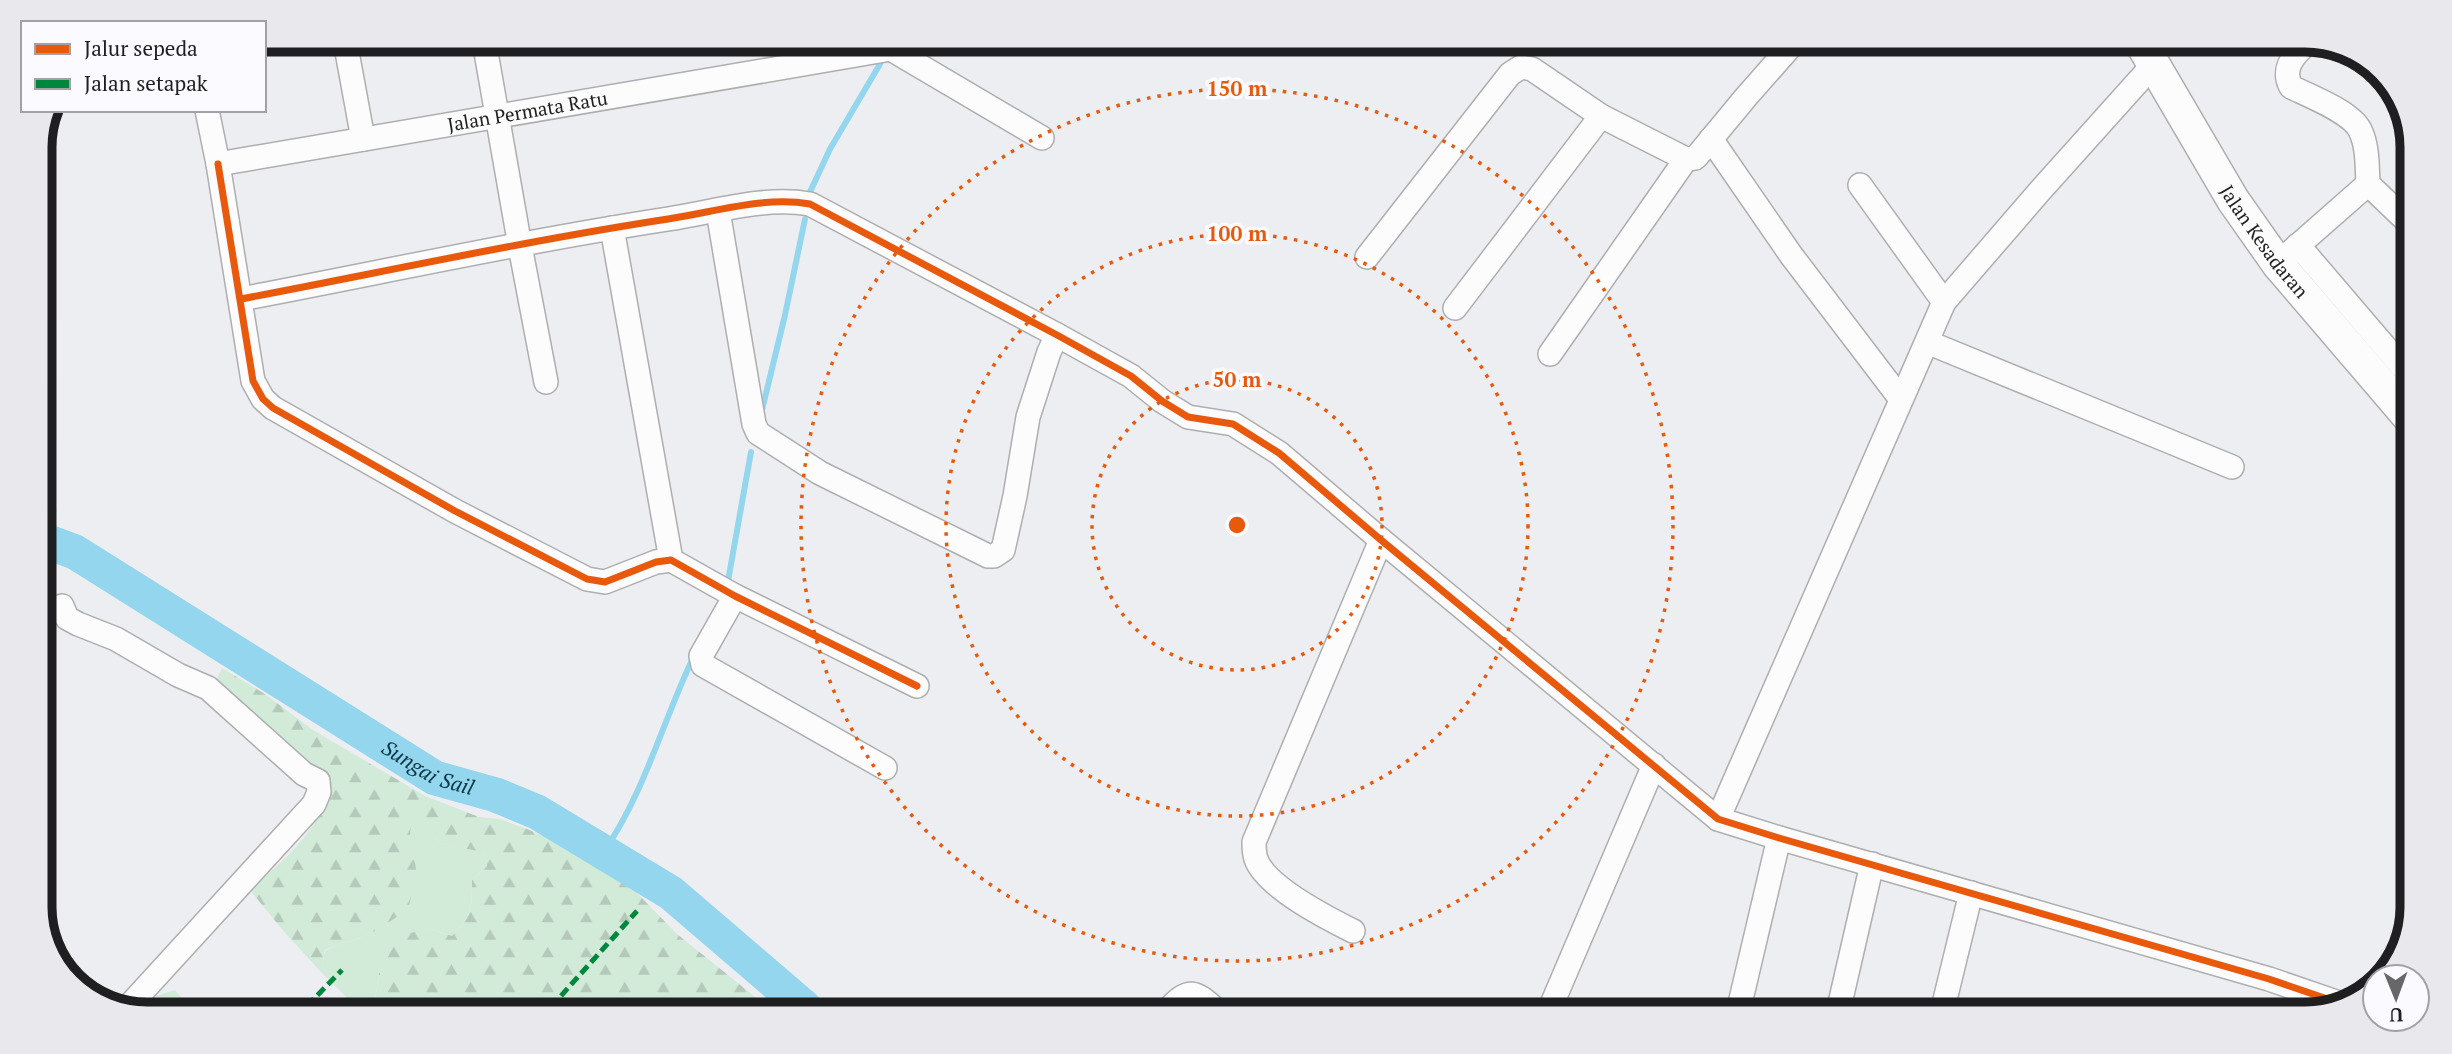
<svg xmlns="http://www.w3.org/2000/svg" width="2452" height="1054" viewBox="0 0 2452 1054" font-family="'PT Serif',serif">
  <defs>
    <pattern id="forest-firs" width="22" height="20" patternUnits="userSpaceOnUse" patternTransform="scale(1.75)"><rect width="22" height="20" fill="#d2ebd9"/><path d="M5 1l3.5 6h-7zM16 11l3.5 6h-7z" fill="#b4c9ba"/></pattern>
  </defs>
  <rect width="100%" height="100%" fill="#edeef1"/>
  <path fill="#d2ebd9" d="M414,817L441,844L484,851L487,866L472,880C472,908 472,915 452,936L427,928L388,957L379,973L374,1007H356L321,972L325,951C334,946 342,944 352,941C372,935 390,921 408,909L416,870L410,850L409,829Z
    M175,990L188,1006H159L156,996Z"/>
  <path fill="url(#forest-firs)" d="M222,668L265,694L313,730L425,796L479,817L500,819L527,829L578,851L637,893L677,934L769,1008L374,1007L379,973L398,937L427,928L452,936C472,915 472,908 472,880L487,866L484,852L441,844L414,818C405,840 414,848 416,869C417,882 411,897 408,909C391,921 372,935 352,941C343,944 334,946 325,950L321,972L286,934L250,890C278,865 313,837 325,800L213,686Z"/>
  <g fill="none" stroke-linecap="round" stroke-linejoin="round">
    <path stroke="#94d6ee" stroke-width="6" d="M810,192L830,149L880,64
      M762,410L785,315L805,219
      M728,581L751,452
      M603,853C645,792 662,723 693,658"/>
    <path stroke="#94d6ee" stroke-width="35" id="s1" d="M40,539L75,552L435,778L496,795L537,812L671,893L805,1008"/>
    <defs>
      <g id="street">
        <path d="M345,41L363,139"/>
        <path d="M484,41L520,246L546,382"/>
        <path d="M2302,48C2290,59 2283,72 2291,87C2310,96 2351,112 2360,130C2368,146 2367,167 2368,184L2411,225"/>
        <path d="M891,49L1042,138"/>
        <path id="s2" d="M207,110L218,164L891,49"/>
        <path d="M1711,139L1791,255L1900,398"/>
        <path d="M218,164L253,381L263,399L273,408L455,511L587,579L605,582L656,562L671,560L735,596L917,686"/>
        <path d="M1860,185L1944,302"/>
        <path d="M718,211L754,424L758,433L820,473L988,556H994L1003,550L1015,496L1028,417L1049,352L1057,335"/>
        <path d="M612,228L671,560"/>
        <path d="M2298,245L2409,375"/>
        <path d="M2286,256L2368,184"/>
        <path d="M1367,257L1510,74L1521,67L1532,69L1601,116L1686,159L1695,158L1698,155L1746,97L1791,46"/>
        <path d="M241,299C383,272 525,241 668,219C715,212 763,196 810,204L1057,335L1131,376L1162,401L1188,417L1233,424L1279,453L1381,540L1718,819L1779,838L2269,979L2339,1003"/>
        <path d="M1455,308L1601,116"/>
        <path d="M1927,342L2232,467"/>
        <path d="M1550,354L1686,159"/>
        <path d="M735,596L701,656L703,665L885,768"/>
        <path d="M62,606L67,618L78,624L116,639L178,675L208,688L304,774L318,781L319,792L314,804L129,1006"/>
        <path d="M1718,819L1944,302L2039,192L2153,65"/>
        <path d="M1353,931C1327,918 1266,887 1256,859C1254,853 1254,848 1254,842L1381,540"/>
        <path d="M1168,1010C1189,987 1195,991 1216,1010"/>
        <path d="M1549,1011L1654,765"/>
        <path d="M1738,1012L1779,838"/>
        <path d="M1838,1012L1872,864"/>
        <path d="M1942,1012L1971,893"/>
      </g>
      <g id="secondary">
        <path id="s3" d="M2144,48L2233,200L2278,264L2409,417"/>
      </g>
    </defs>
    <use href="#street" stroke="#aeaeb0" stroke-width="26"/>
    <use href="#secondary" stroke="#aeaeb0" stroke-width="35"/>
    <use href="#street" stroke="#fcfcfd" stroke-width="23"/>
    <use href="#secondary" stroke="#fcfcfd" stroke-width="32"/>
    <path stroke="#00873e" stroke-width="5" stroke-dasharray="10 5" stroke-linecap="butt" d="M307,1006L342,970
      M551,1007L637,911"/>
    <defs>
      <path id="cycleway" d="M218,164L253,381L263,399L273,408L455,511L587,579L605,582L656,562L671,560L735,596L917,686
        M241,299C383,272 525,241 668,219C715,212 763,196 810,204L1057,335L1131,376L1162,401L1188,417L1233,424L1279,453L1381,540L1718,819L1779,838L2269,979L2339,1003"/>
    </defs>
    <use href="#cycleway" stroke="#fafaff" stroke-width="11"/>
    <use href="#cycleway" stroke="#e8590c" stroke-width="7"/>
  </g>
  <g fill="none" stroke="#e8590c" stroke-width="3.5" stroke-dasharray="3.5 7">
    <circle cx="1237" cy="525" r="145"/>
    <circle cx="1237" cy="525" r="291"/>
    <circle cx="1237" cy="525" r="436"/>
  </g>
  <g text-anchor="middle" stroke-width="7" stroke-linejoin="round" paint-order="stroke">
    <g font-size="19" fill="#1f1f21" stroke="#fafaff">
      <text dy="7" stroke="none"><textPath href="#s2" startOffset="369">Jalan Permata Ratu</textPath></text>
      <text dy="7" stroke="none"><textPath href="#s3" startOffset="228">Jalan Kesadaran</textPath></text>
    </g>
    <g font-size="21" font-style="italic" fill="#0c3846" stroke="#fafaff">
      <text dy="7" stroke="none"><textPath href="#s1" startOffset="452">Sungai Sail</textPath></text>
    </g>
  </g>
  <path d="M0 0H2452V1054H0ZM147 52H2305A95 95 0 0 1 2400 147V907A95 95 0 0 1 2305 1002H147A95 95 0 0 1 52 907V147A95 95 0 0 1 147 52Z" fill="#e8e8ed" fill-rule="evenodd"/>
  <path fill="none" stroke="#1f1f21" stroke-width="9" d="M147 52H2305A95 95 0 0 1 2400 147V907A95 95 0 0 1 2305 1002H147A95 95 0 0 1 52 907V147A95 95 0 0 1 147 52Z"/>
  <circle cx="1237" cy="525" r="10" fill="#e8590c" stroke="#fafaff" stroke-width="3.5"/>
  <g font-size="21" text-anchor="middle" font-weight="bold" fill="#e8590c" stroke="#fafaff" stroke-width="7" stroke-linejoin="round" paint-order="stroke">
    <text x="1237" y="96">150 m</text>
    <text x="1237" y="241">100 m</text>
    <text x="1237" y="387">50 m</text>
  </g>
  <rect x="21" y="21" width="245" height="91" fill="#fafaff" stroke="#a2a2a6" stroke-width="2"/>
  <rect x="35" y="44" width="35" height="10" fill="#e8590c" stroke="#a2a2a6" stroke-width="2"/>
  <text x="84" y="56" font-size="21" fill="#1f1f21">Jalur sepeda</text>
  <rect x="35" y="79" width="35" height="10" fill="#00873e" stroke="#a2a2a6" stroke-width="2"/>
  <text x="84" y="91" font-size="21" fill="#1f1f21">Jalan setapak</text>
  <g transform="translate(2396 998) rotate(179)"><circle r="33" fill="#fafaff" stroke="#a2a2a6" stroke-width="2"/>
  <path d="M0-5L12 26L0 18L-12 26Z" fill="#67676a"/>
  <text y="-10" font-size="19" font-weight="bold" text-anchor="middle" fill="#1f1f21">U</text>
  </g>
</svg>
